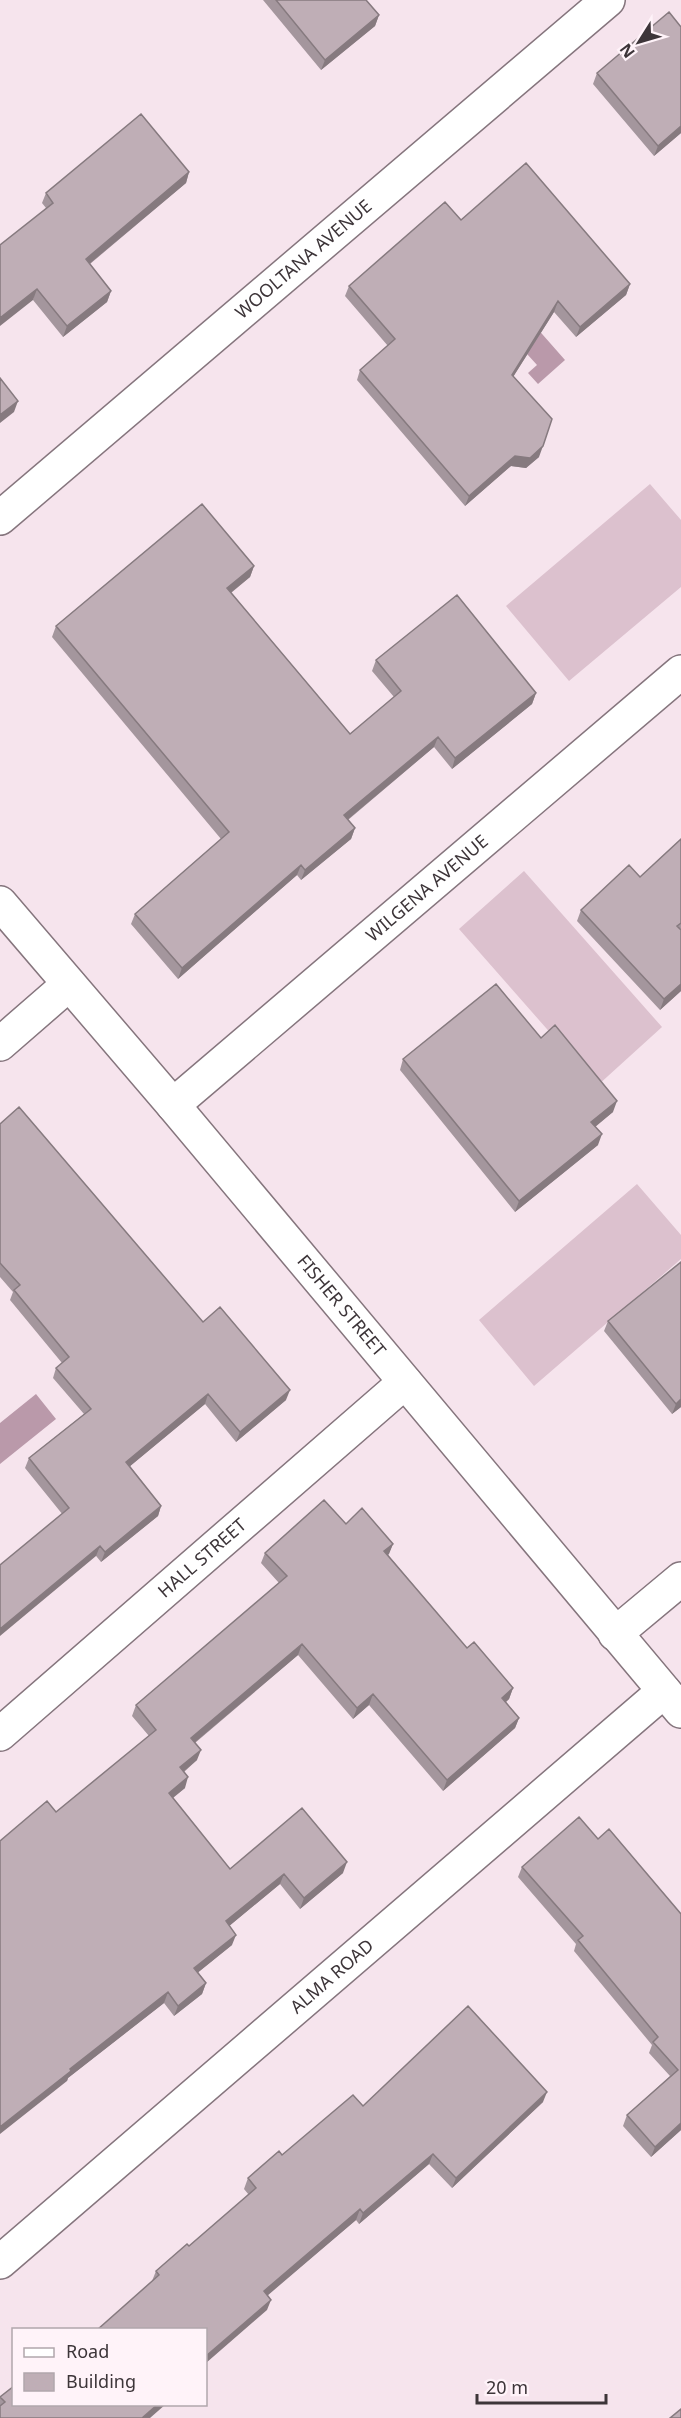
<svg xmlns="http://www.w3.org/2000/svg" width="681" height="2418" viewBox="0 0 681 2418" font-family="'Noto Sans',sans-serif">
  <rect width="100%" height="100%" fill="#f6e4ed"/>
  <path fill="#dcc1ce" d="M650,484L681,520V587L569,681L506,606Z
    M524,871L662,1027L597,1086L459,929Z
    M637,1184L681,1235V1259L534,1386L479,1320Z"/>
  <path fill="#ba99aa" d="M528,318L565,360L538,384L528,373L537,365L509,334Z
    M36,1394L56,1419L0,1464V1423Z"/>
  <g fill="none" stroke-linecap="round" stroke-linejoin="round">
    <defs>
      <g id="minor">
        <path id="s1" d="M0,518L608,0"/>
        <path d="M0,1044L69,984"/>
        <path id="s2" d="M173,1105L681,672"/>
        <path d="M615,1634L681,1579"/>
        <path id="s3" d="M0,1734L405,1382"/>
        <path id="s4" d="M0,2262L664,1691"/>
      </g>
      <g id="tertiary">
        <path id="s5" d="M0,903L173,1105L681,1711"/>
      </g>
    </defs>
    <use href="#minor" stroke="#85757d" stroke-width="36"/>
    <use href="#tertiary" stroke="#85757d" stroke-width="36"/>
    <use href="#minor" stroke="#fff" stroke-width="33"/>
    <use href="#tertiary" stroke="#fff" stroke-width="33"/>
  </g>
  <path fill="#a4969d" d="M263,0H366L379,15L375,26L321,70Z
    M597,73L681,133L654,156L593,84Z
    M189,172L186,183L90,264L111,291L107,302L63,337L33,300L46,208L42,203L46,193Z
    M461,220L630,284L626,295L576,337L554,312L513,377L539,457L526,468L511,466L465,506L357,380L360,370L388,346L345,296L349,286Z
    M254,566L250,577L231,593L350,734L394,697L372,671L376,660L536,693L532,704L452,769L434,747L348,820L355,828L351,839L301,880L297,875L178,979L131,924L135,914L221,839L52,637L56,626Z
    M681,839V991L660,1010L577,921L581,910L640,877Z
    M541,1038L613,1112L595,1126L598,1145L515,1212L400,1070L403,1059Z
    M0,1124L203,1322L286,1400L236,1442L205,1404L130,1466L161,1506L158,1516L101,1562L25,1468L29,1458L84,1414L53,1378L56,1368L62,1363L10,1300L13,1292L0,1277Z
    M681,1262V1407L672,1414L604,1331L608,1321Z
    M346,1524L393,1544L388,1555L467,1648L513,1688L509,1699L506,1702L519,1718L515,1728L443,1791L369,1705L353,1719L298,1655L195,1743L197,1760L184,1772L185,1788L173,1798L230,1869L343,1873L300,1909L280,1884L229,1926L232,1945L198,1972L206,1983L202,1994L174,2016L164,2003L68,2078L67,2081L56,1812L149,1736L132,1716L136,1705L279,1583L261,1563L265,1553Z
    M598,1839L681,1914V2130L651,2157L623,2126L627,2115L670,2076L649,2053L652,2045L574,1951L576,1944L518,1877L522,1867Z
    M543,2102L452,2188L429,2164L359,2224L356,2220L267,2295V2310L152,2281L156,2271L189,2246L249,2195L244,2189L248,2178L363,2106Z
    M0,2397L150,2418H0Z"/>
  <path fill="#867a7f" d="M379,15L375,26L321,70L325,60Z
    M681,126V133L654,156L658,146Z
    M189,172L186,183L82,270L86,259Z
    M630,284L626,295L576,337L580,327Z
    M37,289L33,300L0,326V318Z
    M111,291L107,302L63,337L67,326Z
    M558,301L554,312L508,385L512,375Z
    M18,401L14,412L0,423V415Z
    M543,446L539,457L526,468L511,466L465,506L469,496L515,456Z
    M254,566L250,577L223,599L227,588Z
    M536,693L532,704L452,769L455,758Z
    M438,737L434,747L340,826L344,815Z
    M355,828L351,839L301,880L305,870Z
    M301,865L297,875L178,979L182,968Z
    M681,984V991L660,1010L664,999Z
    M617,1101L613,1112L588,1133L591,1122Z
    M602,1134L598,1145L515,1212L519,1201Z
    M290,1390L286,1400L236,1442L240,1432Z
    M208,1394L205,1404L123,1472L126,1462Z
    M681,1399V1407L672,1414L676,1404Z
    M161,1506L158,1516L101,1562L105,1552Z
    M393,1544L389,1554L380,1562L384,1551Z
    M100,1546L96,1556L0,1636V1629Z
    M302,1644L298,1655L187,1749L191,1738Z
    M513,1688L509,1699L498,1709L502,1698Z
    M373,1694L369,1705L353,1719L357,1708Z
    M519,1718L515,1728L443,1791L447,1780Z
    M201,1750L197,1760L176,1778L180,1767Z
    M188,1777L185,1788L165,1804L169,1793Z
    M347,1862L343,1873L300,1909L304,1898Z
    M284,1874L280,1884L222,1932L226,1921Z
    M236,1935L232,1945L190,1979L194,1968Z
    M206,1983L202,1994L174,2016L178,2006Z
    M168,1992L164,2003L68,2078L67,2081L0,2134V2127L70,2069Z
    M547,2092L543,2102L452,2188L456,2178Z
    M681,2123V2130L651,2157L655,2147Z
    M433,2154L429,2164L359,2224L363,2213Z
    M360,2209L356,2220L260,2302L264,2291Z
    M271,2300L267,2310L206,2363V2356Z
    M158,2404H166L150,2418H142Z"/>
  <path fill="#bfaeb6" stroke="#867a7f" stroke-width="1.5" d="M276,0H366L379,15L325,60Z
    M669,12L681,27V126L658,146L597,73Z
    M141,114L189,172L86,259L111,291L67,326L37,289L0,318V245L53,203L46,193Z
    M526,163L630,284L580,327L558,301L512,375L552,419L543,446L530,458L515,456L469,496L360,370L395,339L349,286L445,202L461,220Z
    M0,378L18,401L0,415Z
    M202,504L254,566L227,588L350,734L401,691L376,660L457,595L536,693L455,758L438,737L344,815L355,828L305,870L301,865L182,968L135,914L229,832L56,626Z
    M681,839V923L677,926L681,930V984L664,999L581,910L629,865L640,877Z
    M496,984L541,1038L555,1025L617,1101L591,1122L602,1134L519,1201L403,1059Z
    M19,1107L203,1322L220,1307L290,1390L240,1432L208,1394L126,1462L161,1506L105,1552L100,1546L0,1629V1565L69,1508L29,1458L91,1409L56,1368L69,1357L14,1290L20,1285L0,1263V1124Z
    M681,1262V1399L676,1404L608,1321Z
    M324,1500L346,1524L362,1508L393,1544L384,1551L467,1648L474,1642L513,1688L502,1698L519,1718L447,1780L373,1694L357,1708L302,1644L191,1738L201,1750L180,1767L188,1777L169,1793L230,1869L302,1808L347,1862L304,1898L284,1874L226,1921L236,1935L194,1968L206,1983L178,2006L168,1992L70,2069L71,2071L0,2127V1841L47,1801L56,1812L156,1730L136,1705L287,1576L265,1553Z
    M579,1817L598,1839L609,1829L681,1914V2123L655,2147L627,2115L678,2070L653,2042L658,2037L578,1940L583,1936L522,1867Z
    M468,2006L547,2092L456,2178L433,2154L363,2213L360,2209L264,2291L271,2300L206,2356V2330H97L159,2275L156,2271L187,2244L189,2246L256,2188L248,2178L279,2151L282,2155L353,2095L363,2106Z
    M14,2386V2404H158L142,2418H0V2406L5,2402L0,2397Z
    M681,2409V2418H670Z"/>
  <g text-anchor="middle" stroke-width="6" stroke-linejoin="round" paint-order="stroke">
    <g font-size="18" fill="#3d3539" stroke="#fff3f9">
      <text dy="6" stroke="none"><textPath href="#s1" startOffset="399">WOOLTANA AVENUE</textPath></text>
      <text dy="6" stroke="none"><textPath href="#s2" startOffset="334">WILGENA AVENUE</textPath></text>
      <text dy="6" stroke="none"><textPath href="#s5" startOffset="528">FISHER STREET</textPath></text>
      <text dy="6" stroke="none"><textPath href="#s3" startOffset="268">HALL STREET</textPath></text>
      <text dy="6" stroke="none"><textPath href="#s4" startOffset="438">ALMA ROAD</textPath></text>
    </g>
  </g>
  <rect x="12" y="2328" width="195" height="78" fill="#fff3f9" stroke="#b1a7ac" stroke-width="1.5"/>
  <rect x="24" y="2348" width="30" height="9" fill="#ffffff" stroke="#b1a7ac" stroke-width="1.5"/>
  <text x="66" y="2358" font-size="18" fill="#3d3539">Road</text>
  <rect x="24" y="2373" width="30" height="18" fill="#bfaeb6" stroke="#b1a7ac" stroke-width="1.5"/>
  <text x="66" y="2388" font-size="18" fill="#3d3539">Building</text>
  <g transform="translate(639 42) rotate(233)" stroke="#fff3f9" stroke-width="4.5" paint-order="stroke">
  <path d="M0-4.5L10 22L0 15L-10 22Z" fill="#3d3539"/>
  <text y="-9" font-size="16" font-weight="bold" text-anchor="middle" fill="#3d3539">N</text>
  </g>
  <path d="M477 2394v9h129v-9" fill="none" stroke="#3d3539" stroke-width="3"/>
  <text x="486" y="2394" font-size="18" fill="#3d3539" stroke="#fff3f9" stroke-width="4.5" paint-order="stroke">20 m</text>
</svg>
